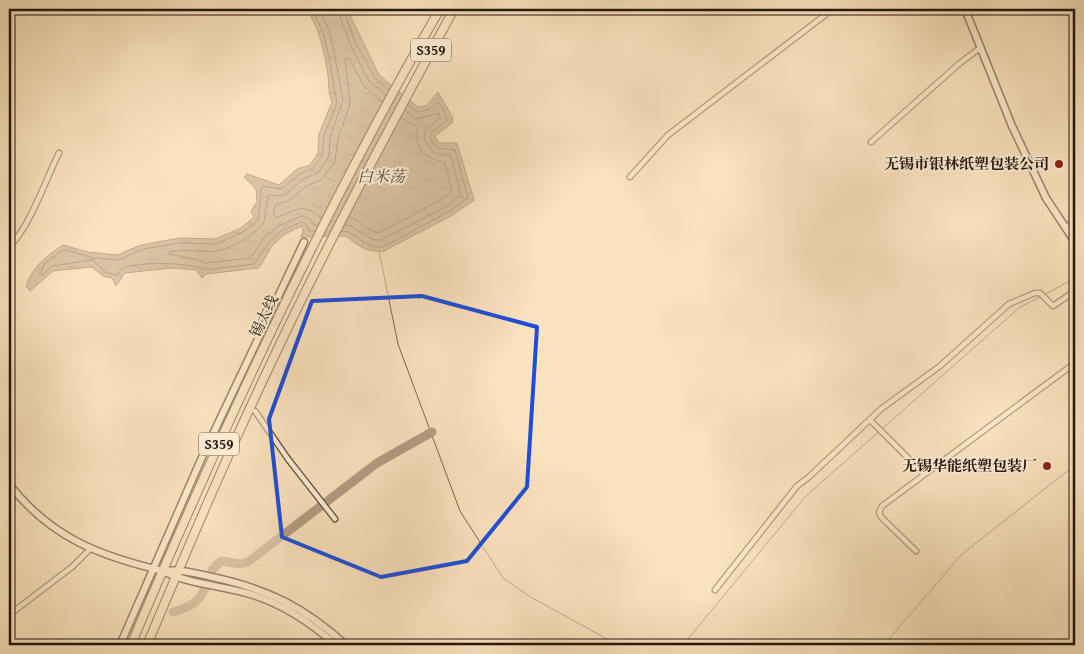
<svg xmlns="http://www.w3.org/2000/svg" width="1084" height="654" viewBox="0 0 1084 654" font-family="'Gentium Book Plus','Noto Serif SC',serif">
  <defs>
    <pattern id="water-ripples" width="26" height="14" patternUnits="userSpaceOnUse" patternTransform="scale(1.25)"><rect width="26" height="14" fill="#b29d83"/><path d="M2 4q2-2 4 0t4 0M15 11q2-2 4 0t4 0" fill="none" stroke="#907f6a"/></pattern>
  </defs>
  <rect width="100%" height="100%" fill="#fbe3bf"/>
  <filter id="stains"><feTurbulence type="fractalNoise" baseFrequency=".004" numOctaves="4"/><feColorMatrix values="0 0 0 0 .2 0 0 0 0 .09 0 0 0 0 .02 0 0 0 .5 -.17"/></filter>
  <radialGradient id="worn" r=".72"><stop offset=".6" stop-color="#630" stop-opacity="0"/><stop offset="1" stop-color="#630" stop-opacity=".3"/></radialGradient>
  <path fill="url(#water-ripples)" stroke="#796754" d="M306,9H347L379,75L418,107L426,106L438,92L453,118L452,123L435,136L439,143H457L474,200L451,216L384,251C368,253 358,246 346,236L301,237L303,231L302,226L285,234L272,246L259,268L206,274L202,278L196,270L171,268L125,273L116,286L112,278L103,276L92,267L53,271L30,291L26,286C33,266 46,256 63,245L88,252L117,255L141,245L180,238L215,239L241,228L254,217L251,211L257,202L256,189L244,177L247,174L279,185L297,169L310,165L318,153L319,134L332,102C328,93 329,84 328,75C325,54 319,26 306,9Z"/>
  <g fill="none" stroke-linecap="round" stroke-linejoin="round">
    <path stroke="#6a5a48" stroke-width="1" d="M312,9L323,32L328,53L337,103L324,135L322,156L313,168L300,174L281,189L262,186L258,220L243,232L216,244L180,243L143,249L118,260L95,258L93,260L105,272L116,275C118,273 120,271 122,269C134,261 191,262 204,270L254,264L269,242L281,231L301,222L306,224L309,231H315
      M337,9L351,46L369,81L386,95
      M343,9L356,44L375,78L389,90
      M349,217C360,220 367,231 378,233L441,200L452,192L445,163C423,156 416,152 417,127L401,118
      M322,218L310,210L300,208L276,218L273,212L276,204L288,201L307,186L322,179L335,161L338,139L350,104L345,58H349L364,86L382,102
      M318,225H314L309,218L302,216L278,226L264,238L251,258L205,263L199,260L169,254L170,252C186,248 202,253 217,251C232,248 255,235 264,222L268,195L279,196L286,194L303,179L318,173L329,156L330,137L343,100L334,51L329,30L319,9
      M345,225C359,226 366,242 381,240L445,207L461,195L451,156L434,153L424,139L426,129L440,118L439,113L418,119L405,111
      M342,231C357,231 363,249 383,247L448,212L468,198L455,150L437,148L430,138L432,132L447,120L444,110L438,102L428,110L419,112L408,105
      M64,250L91,257L92,260L52,266L42,275H39L46,262Z"/>
    <path stroke="#796754" stroke-width="1" d="M379,251L398,344L460,511L503,578L529,596L618,645
      M1044,295L1075,278
      M683,645L806,496L1020,307L1041,297
      M884,645L961,555L1075,465"/>
    <path stroke="#b29d83" stroke-width="9" d="M212,570L221,561L241,564L248,562L377,463L432,432
      M173,612C188,608 199,603 205,588"/>
    <defs>
      <path id="street" d="M871,142L960,63L980,48
        M630,177L668,135L833,9
        M1066,229L1075,218
        M9,247C30,227 45,181 59,153
        M255,411L288,459L335,519
        M870,420L924,474
        M916,551L881,517L879,512L882,506L1075,363
        M715,590L797,486L809,477L881,409L940,366L1009,304L1035,293H1040L1053,306L1075,291
        M9,615L72,567L90,549"/>
      <path id="secondary" d="M965,9L1012,126L1046,198L1075,242
        M9,484C51,538 100,556 163,571
        M120,645L203,455L304,242
        M336,645C310,622 280,602 246,593C218,585 189,584 163,571C181,569 195,573 212,577C268,589 304,607 346,645"/>
      <path id="primary" d="M131,645C223,428 322,213 440,9
        M147,645C187,550 227,455 272,361C328,242 391,125 454,9"/>
    </defs>
    <use href="#street" stroke="#59493a" stroke-width="7"/>
    <use href="#secondary" stroke="#23160e" stroke-width="9"/>
    <use href="#primary" stroke="#23160e" stroke-width="10"/>
    <use href="#street" stroke="#fcedd5" stroke-width="4.5"/>
    <use href="#secondary" stroke="#fcedd5" stroke-width="6"/>
    <use href="#primary" stroke="#fbe3bf" stroke-width="8"/>
  </g>
  <path d="M0 0H1084V654H0ZM422,296L537,327L527,487L467,561L381,577L282,537L269,419L312,301Z" fill="#fbe3bf" fill-opacity=".55" fill-rule="evenodd"/>
  <path fill="none" stroke="#1d4ed8" stroke-width="4" stroke-linejoin="round" d="M422,296L537,327L527,487L467,561L381,577L282,537L269,419L312,301Z"/>
  <g fill="#8f2418" stroke="#fcedd5" stroke-width="2">
    <circle cx="1059" cy="164" r="5"/>
    <circle cx="1047" cy="466" r="5"/>
  </g>
  <g text-anchor="middle" stroke-width="4" stroke-linejoin="round" paint-order="stroke">
    <g fill="#fcedd5" stroke="#64564a" stroke-width="1">
      <rect x="411" y="38.5" width="40" height="23" rx="4"/>
      <rect x="199" y="432.5" width="40" height="23" rx="4"/>
    </g>
    <g font-size="14" font-weight="bold" fill="#23160e">
      <text x="431" y="55">S359</text>
      <text x="219" y="449">S359</text>
    </g>
    <g font-size="15" font-weight="bold" fill="#23160e" stroke="#fcedd5" text-anchor="end">
      <text x="1049" y="169">无锡市银林纸塑包装公司</text>
      <text x="1037" y="471">无锡华能纸塑包装厂</text>
    </g>
    <g font-size="15" fill="#23160e" stroke="#fcedd5">
      <text transform="translate(264 316) rotate(-64)" y="5">锡太线</text>
    </g>
    <g font-size="16" font-style="italic" fill="#5c4c3d" stroke="#fcedd5">
      <text x="381" y="182">白米荡</text>
    </g>
  </g>
  <rect width="1084" height="654" fill="none" stroke="#fbe3bf" stroke-width="30"/>
  <rect x="10" y="10" width="1064" height="634" fill="none" stroke="#23160e" stroke-width="2.5"/>
  <rect x="15" y="15" width="1054" height="624" fill="none" stroke="#23160e"/>
  <rect width="100%" height="100%" filter="url(#stains)"/>
  <rect width="100%" height="100%" fill="url(#worn)"/>
</svg>
